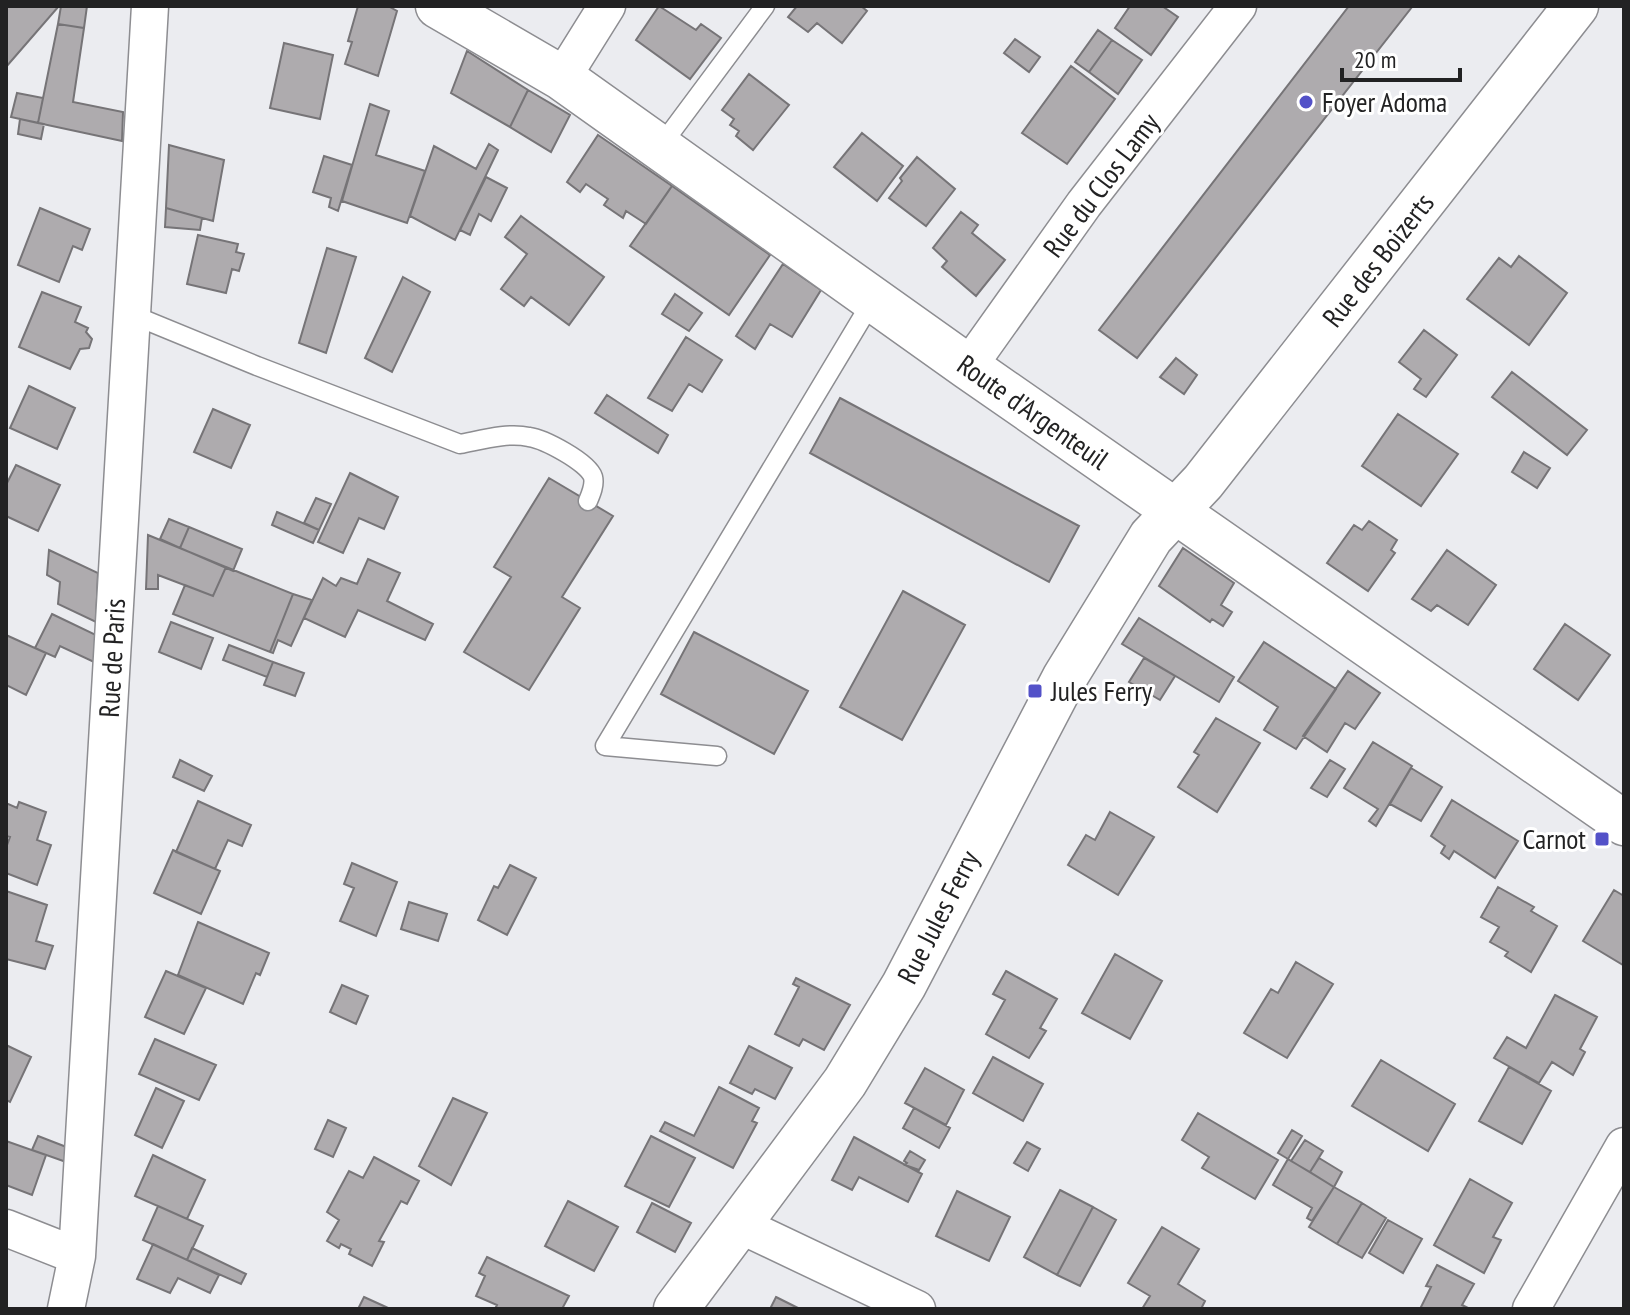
<svg xmlns="http://www.w3.org/2000/svg" width="1630" height="1315" viewBox="0 0 1630 1315" font-family="'PT Sans Narrow',sans-serif">
  <rect width="100%" height="100%" fill="#ebecf0"/>
  <path fill="#aeabae" stroke="#767477" stroke-width="2" d="M6,6H59L6,67Z
    M61,6H87L84,28L58,24Z
    M358,6H388L397,11L378,76L345,64L352,42L348,41Z
    M659,6L696,30L701,24L721,38L690,79L636,40Z
    M797,6H861L867,11L842,43L817,23L808,32L788,17Z
    M1130,6H1162L1178,17L1151,55L1115,28Z
    M1349,6L1412,7L1137,358L1099,330Z
    M58,24L84,28L73,102L123,112L122,141L38,123Z
    M1098,30L1112,40L1089,72L1075,62Z
    M1015,39L1040,57L1029,72L1004,53Z
    M1112,40L1142,60L1118,94L1089,72Z
    M284,43L333,55L320,119L270,108Z
    M467,51L528,90L510,127L451,93Z
    M1071,66L1115,99L1067,164L1022,133Z
    M749,74L789,105L753,150L736,136L739,131L730,125L734,119L722,110Z
    M528,90L570,115L551,152L510,127Z
    M17,93L43,98L38,123L11,117Z
    M370,104L389,111L376,155L425,171L407,223L342,201Z
    M20,119L44,124L41,139L18,134Z
    M862,133L903,166L877,201L834,167Z
    M598,135L672,186L646,224L626,211L623,218L604,205L608,199L586,184L580,192L567,182Z
    M489,144L498,150L455,240L410,216L434,146L476,169Z
    M169,145L224,160L213,221L166,208Z
    M324,156L352,165L338,211L329,207L331,198L313,192Z
    M917,157L955,189L926,226L889,198L902,181L900,178Z
    M486,177L507,188L491,221L479,214L470,235L460,230Z
    M672,186L770,255L729,315L630,246Z
    M40,208L90,229L82,250L73,246L59,282L18,265Z
    M166,208L202,218L200,230L165,227Z
    M961,212L978,225L972,233L1005,260L976,296L942,267L947,261L933,248Z
    M521,216L604,277L569,325L531,297L524,306L501,289L527,254L505,237Z
    M198,235L238,244L236,252L244,254L239,271L232,269L226,293L187,284Z
    M327,248L356,257L326,353L299,343Z
    M1519,256L1567,293L1529,345L1467,299L1499,258L1511,267Z
    M783,264L821,290L792,337L770,324L755,349L736,336Z
    M403,277L430,292L392,372L365,358Z
    M42,292L81,307L75,322L88,328L86,332L92,339L89,348L80,349L70,369L19,347Z
    M675,294L702,313L689,331L662,314Z
    M1424,330L1457,355L1426,397L1414,389L1421,379L1399,362Z
    M686,337L722,360L702,392L689,384L672,411L648,398Z
    M1176,358L1197,375L1184,394L1160,377Z
    M1512,372L1587,430L1567,455L1492,397Z
    M29,386L75,408L57,449L10,428Z
    M607,395L668,435L658,453L595,413Z
    M840,398L1079,526L1049,582L810,453Z
    M213,409L250,425L231,468L194,452Z
    M1398,414L1458,454L1421,506L1362,466Z
    M1524,452L1550,468L1537,488L1512,472Z
    M16,465L60,485L38,531L6,516V485Z
    M350,473L398,497L384,529L359,518L343,553L318,542Z
    M549,478L613,516L562,597L580,608L529,690L464,652L511,577L494,567Z
    M316,498L331,504L319,530L304,523Z
    M277,512L319,530L313,543L272,525Z
    M169,519L189,527L180,548L160,539Z
    M1369,521L1397,540L1391,550L1395,553L1368,591L1327,563L1354,525L1362,530Z
    M189,527L242,549L233,571L180,548Z
    M148,535L226,567L213,596L158,575V589H146Z
    M1183,548L1234,583L1221,605L1232,612L1223,626L1212,619L1210,622L1159,586Z
    M49,550L98,573L96,622L58,604L60,582L47,575Z
    M1447,550L1496,585L1468,625L1437,605L1431,611L1412,599Z
    M368,559L400,573L387,601L433,624L425,640L358,610L345,637L304,618L323,578L336,586L341,578L357,584Z
    M226,567L293,594L270,652L173,614L185,585L213,596Z
    M903,591L965,625L902,740L840,707Z
    M293,594L312,600L291,646L278,640L273,653L270,652Z
    M52,614L96,635L94,662L60,646L55,657L35,648Z
    M1139,618L1234,677L1219,702L1122,644Z
    M171,622L213,638L201,669L159,652Z
    M1565,624L1610,655L1578,700L1534,669Z
    M694,632L808,691L774,754L661,694Z
    M6,635L46,653L26,695L6,685Z
    M1264,642L1336,689L1296,749L1264,730L1278,707L1238,681Z
    M229,645L273,662L267,677L223,660Z
    M1144,658L1175,676L1160,700L1129,682Z
    M273,662L304,673L295,696L264,685Z
    M1348,671L1380,693L1355,729L1345,723L1327,752L1303,736Z
    M1216,718L1260,743L1217,812L1178,787L1199,755L1194,752Z
    M1373,742L1412,766L1376,826L1369,821L1378,809L1344,788Z
    M180,760L212,776L204,791L173,777Z
    M1330,760L1345,769L1327,797L1311,788Z
    M1411,768L1442,787L1421,821L1390,804Z
    M1452,800L1518,841L1495,878L1454,851L1449,859L1441,853L1445,846L1431,836Z
    M198,801L251,825L242,846L228,840L215,869L176,852Z
    M19,802L46,812L37,840L51,845L37,885L6,873V848L10,837L6,836V803L17,808Z
    M1110,812L1154,837L1118,895L1068,865L1086,835L1095,840Z
    M173,850L220,871L201,914L154,893Z
    M352,863L397,882L376,936L340,921L354,888L344,884Z
    M510,865L536,878L507,935L478,920L494,886L498,888Z
    M1498,887L1534,907L1531,911L1557,926L1531,972L1505,956L1508,952L1490,942L1499,927L1481,917Z
    M1614,890L1624,896L1623,965L1583,941Z
    M6,891L47,905L36,941L53,946L45,969L6,959Z
    M409,902L447,914L438,941L401,929Z
    M198,922L269,953L260,975L256,973L243,1004L178,975Z
    M1115,954L1162,981L1130,1039L1082,1013Z
    M1296,962L1333,984L1287,1058L1244,1033L1271,989L1278,993Z
    M166,971L206,988L184,1034L145,1017Z
    M1006,971L1057,999L1040,1028L1046,1031L1029,1058L986,1034L1005,1000L993,994Z
    M796,978L850,1005L824,1050L803,1039L799,1046L775,1034L799,987L793,984Z
    M342,985L368,996L356,1024L330,1012Z
    M1555,995L1597,1017L1580,1049L1585,1052L1573,1075L1552,1062L1539,1083L1494,1058L1507,1037L1526,1048Z
    M155,1039L216,1065L199,1100L139,1074Z
    M6,1045L31,1057L10,1102L6,1100Z
    M749,1046L792,1068L775,1099L755,1089L752,1094L730,1083Z
    M993,1057L1043,1084L1023,1121L973,1093Z
    M1381,1060L1455,1104L1428,1151L1352,1106Z
    M1509,1067L1551,1091L1522,1144L1479,1121Z
    M925,1068L964,1090L946,1125L905,1103Z
    M719,1087L759,1108L752,1121L757,1123L733,1168L660,1131L665,1122L694,1136Z
    M156,1088L184,1101L162,1148L135,1135Z
    M453,1098L487,1113L451,1185L419,1166Z
    M914,1108L950,1128L939,1148L903,1128Z
    M1198,1113L1278,1160L1255,1199L1202,1168L1209,1157L1182,1140Z
    M328,1120L346,1128L333,1157L315,1149Z
    M1292,1130L1302,1136L1288,1159L1278,1153Z
    M38,1136L69,1148V1163L32,1150Z
    M651,1136L695,1158L669,1207L625,1186Z
    M854,1137L922,1174L908,1202L859,1177L852,1190L832,1180Z
    M1305,1140L1323,1151L1310,1172L1291,1161Z
    M6,1141L46,1155L32,1195L6,1185Z
    M1027,1142L1040,1149L1028,1171L1014,1163Z
    M910,1151L925,1160L919,1170L905,1165L907,1163L904,1161Z
    M153,1155L205,1180L187,1219L135,1196Z
    M374,1157L419,1181L407,1204L401,1201L379,1241L384,1242L372,1266L349,1254L351,1249L341,1244L339,1248L327,1241L339,1220L327,1212L349,1171L363,1178Z
    M1319,1158L1342,1172L1334,1187L1310,1172Z
    M1288,1159L1334,1187L1312,1221L1307,1218L1312,1208L1273,1185Z
    M1470,1179L1512,1203L1493,1237L1501,1240L1484,1273L1434,1245Z
    M1334,1187L1362,1203L1337,1244L1309,1227Z
    M1060,1190L1093,1207L1057,1275L1024,1257Z
    M957,1191L1010,1217L989,1261L936,1236Z
    M568,1201L618,1227L594,1271L545,1246Z
    M652,1203L691,1223L675,1252L637,1232Z
    M1362,1203L1386,1218L1362,1258L1337,1244Z
    M158,1206L203,1226L187,1260L143,1240Z
    M1093,1207L1116,1220L1080,1286L1057,1275Z
    M1388,1220L1422,1239L1403,1273L1369,1253Z
    M1162,1227L1199,1249L1178,1284L1205,1301L1201,1309H1142L1150,1296L1128,1283Z
    M153,1244L219,1275L210,1293L178,1278L170,1293L137,1279Z
    M192,1248L246,1274L241,1284L187,1260Z
    M487,1257L569,1296L562,1309H495L497,1305L476,1296L485,1276L479,1273Z
    M1437,1265L1474,1284L1462,1305L1470,1309H1420L1431,1287L1426,1286Z
    M364,1297L386,1307L390,1309H358Z
    M776,1297L800,1309H770Z"/>
  <g fill="none" stroke-linecap="round" stroke-linejoin="round">
    <defs>
      <path id="service" d="M660,147L765,6
        M133,315L257,366L460,444C481,440 508,432 529,437C544,439 588,462 593,477C595,485 591,494 588,501
        M717,756L605,746L874,298"/>
      <path id="minor" d="M562,78L607,6
        M968,367L1084,204L1238,6
        M740,1225L917,1309
        M6,1228L77,1256
        M66,1309L77,1256L150,6
        M1531,1309L1624,1146"/>
      <path id="tertiary" d="M676,1309L845,1082L904,985L1065,677L1151,537L1203,482L1576,6"/>
      <path id="secondary" d="M438,6L562,78L968,367L1624,823"/>
    </defs>
    <use href="#service" stroke="#8d8d91" stroke-width="21"/>
    <use href="#minor" stroke="#8d8d91" stroke-width="39"/>
    <use href="#tertiary" stroke="#8d8d91" stroke-width="47"/>
    <use href="#secondary" stroke="#8d8d91" stroke-width="47"/>
    <use href="#service" stroke="#fff" stroke-width="18"/>
    <use href="#minor" stroke="#fff" stroke-width="36"/>
    <use href="#tertiary" stroke="#fff" stroke-width="44"/>
    <use href="#secondary" stroke="#fff" stroke-width="44"/>
  </g>
  <g fill="#5351c8" stroke="#fff" stroke-width="3">
    <circle cx="1306" cy="102" r="8"/>
    <rect x="1027" y="683" width="16" height="16" rx="4"/>
    <rect x="1594" y="831" width="16" height="16" rx="4"/>
  </g>
  <g text-anchor="middle" stroke-width="6" stroke-linejoin="round" paint-order="stroke">
    <g font-size="28" fill="#222223" stroke="#fff" text-anchor="start">
      <text x="1322" y="112">Foyer Adoma</text>
      <text x="1051" y="701">Jules Ferry</text>
      <text x="1586" y="849" text-anchor="end">Carnot</text>
    </g>
    <g font-size="28" fill="#222223" stroke="#fff">
      <text transform="translate(1101 185) rotate(-53)" y="10">Rue du Clos Lamy</text>
      <text transform="translate(1378 260) rotate(-52)" y="10">Rue des Boizerts</text>
      <text transform="translate(1033 412) rotate(35)" y="10">Route d'Argenteuil</text>
      <text transform="translate(112 658) rotate(-87)" y="10">Rue de Paris</text>
      <text transform="translate(938 917) rotate(-63)" y="10">Rue Jules Ferry</text>
    </g>
  </g>
  <rect width="1630" height="1315" fill="none" stroke="#222223" stroke-width="16"/>
  <path d="M1342 68v12h118v-12" fill="none" stroke="#222223" stroke-width="4"/>
  <text x="1354" y="68" font-size="24" fill="#222223" stroke="#ffffff" stroke-width="6" paint-order="stroke">20 m</text>
</svg>
